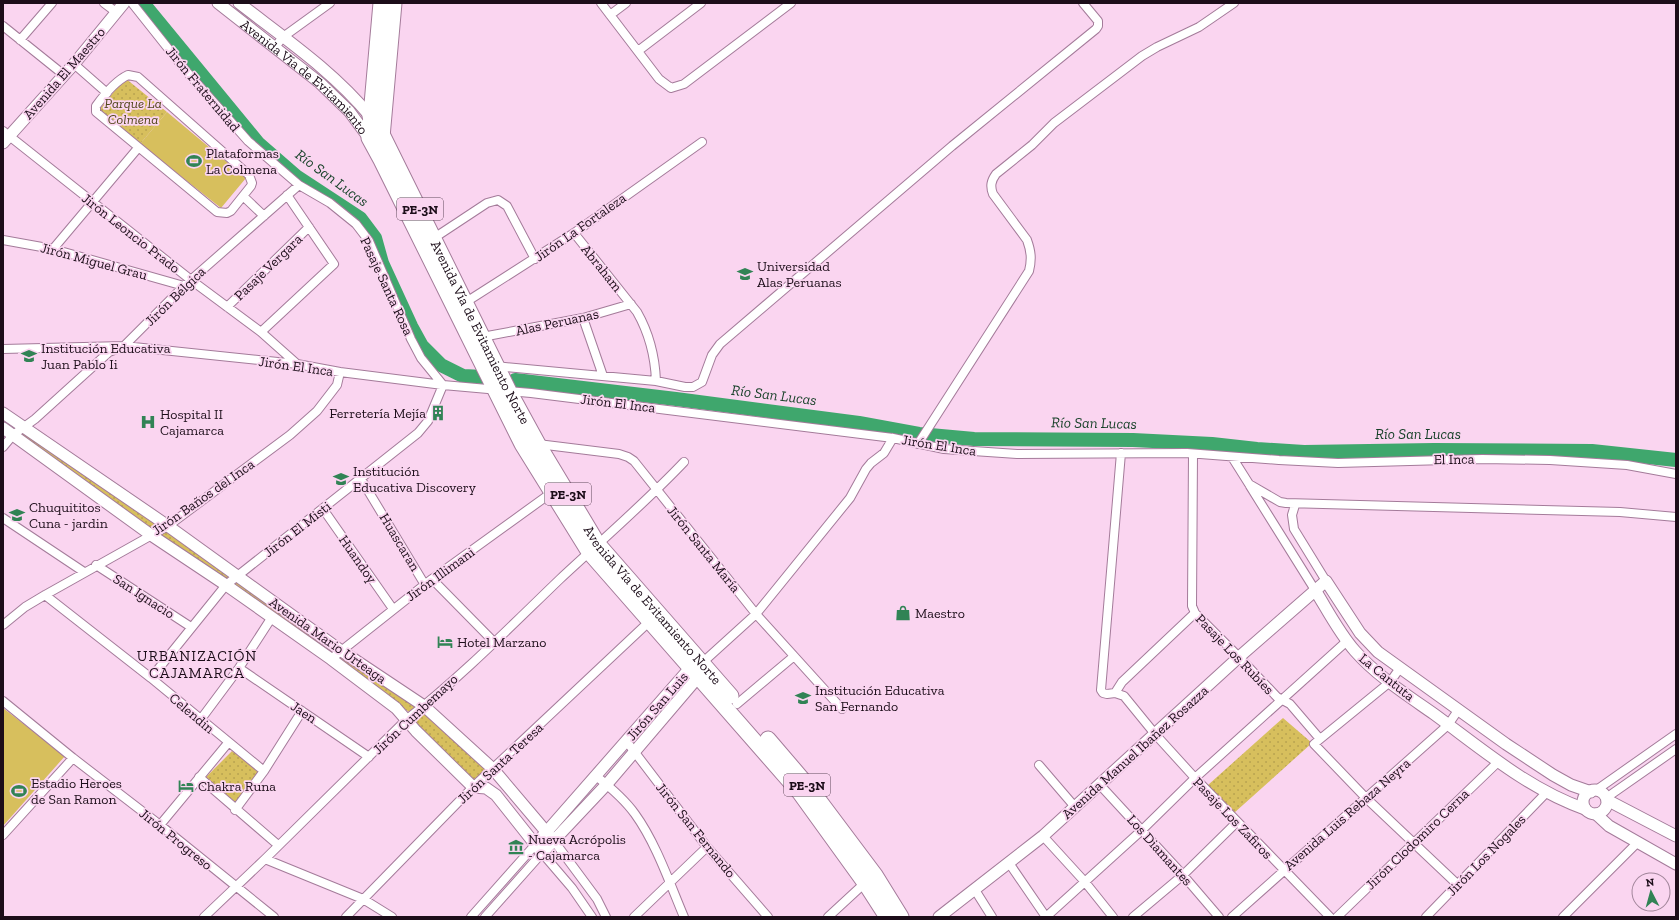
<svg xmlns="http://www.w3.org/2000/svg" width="1679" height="920" viewBox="0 0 1679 920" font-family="'Zilla Slab',serif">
  <defs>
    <pattern id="park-dots" width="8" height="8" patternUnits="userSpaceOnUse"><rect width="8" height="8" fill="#d7bf5d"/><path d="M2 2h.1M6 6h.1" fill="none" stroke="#b8a350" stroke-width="1.8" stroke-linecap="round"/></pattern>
  </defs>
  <rect width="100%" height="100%" fill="#fad5f0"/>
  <path fill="#d7bf5d" d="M167,112L246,178L221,208L140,144Z
    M3,708L65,756L3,826Z"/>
  <path fill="url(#park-dots)" d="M125,78L167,112L140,144L98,111Z
    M23,430L160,526L152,529L17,434Z
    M166,529L235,578L228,583L157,534Z
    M238,581L337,650L331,656L232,586Z
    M340,654L420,706L412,714L335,659Z
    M429,707L490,767L469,783L411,721Z
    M1283,718L1312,743L1234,813L1208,785Z
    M232,751L259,771L236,803L206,777Z"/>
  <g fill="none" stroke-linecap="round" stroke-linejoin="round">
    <path stroke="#3fa76d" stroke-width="14" d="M143,3L258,143L296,176L360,218L375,238L382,263L411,326L422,346L441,365L463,376L484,377
      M515,380L676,399L859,423L919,434L974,439L1133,440L1212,444L1257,449L1304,452L1434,450L1592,451L1676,460"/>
    <defs>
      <path id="street" d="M104,3L116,12
        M132,3L186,71L248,141L299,185L330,203L356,224L369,241L411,339L421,358L443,385
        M601,3L659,79L671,88L684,84L791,3
        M610,15L626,3
        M3,26L64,75
        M20,40L52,3
        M275,47L283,37L330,3
        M638,51L701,3
        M74,64L107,93
        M128,75L138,77L249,175L252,183L251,186L231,211L227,213L217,212L96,112V106C104,95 115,81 128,75Z
        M3,131L191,280L261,332L297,364
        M243,196L264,216
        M574,233L637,312C649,333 655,356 656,381
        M434,238L487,203L498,200L507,206L535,259
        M3,240L53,249L184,286
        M53,249L138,148
        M463,304L574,233L702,142
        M227,307L309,227
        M583,318L603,376
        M261,332L334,264L287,195
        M482,337L583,318L631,304
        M3,349L124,346L297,364L340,372L443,385L531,393L893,438L944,449L1017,454L1187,453L1279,460L1338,463L1482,459L1550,460L1627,465L1676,474
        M495,366L656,381L685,387H693L702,382L712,355L720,344L952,146L1096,29L1098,26V21L1083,3
        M538,444L619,454L628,457L634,461L756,614L842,709
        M918,444L1029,271C1032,259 1031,251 1027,240L993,194C990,186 991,181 996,174L1032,145L1054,123L1142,56L1157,47L1199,27L1234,3
        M3,447L13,435L35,419L109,352L124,346L184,286L299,185
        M1121,453L1101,690L1103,693L1107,694L1115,693L1124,696L1155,734L1195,778L1330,917
        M1193,454L1192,606L1195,613L1239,657L1277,697L1290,704L1320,739
        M1232,457L1249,484L1280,502L1286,503L1620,512L1676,517
        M361,479L425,585
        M1250,486L1315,590
        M1295,505L1292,515L1294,529L1326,581
        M323,509L393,609
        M3,518L84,572
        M96,565L191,627
        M432,579L494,642
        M45,595L151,678L264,771
        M3,625L25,607L45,595L168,526L290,435L317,411L337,385L340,372
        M331,659L432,579L551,493
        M702,663L756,614L850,498L866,469L871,463L884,453L893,438
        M239,668L369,757
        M1400,668L1390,682L1314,744L1365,797L1457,884
        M151,678L226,585L418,433L428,421L443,385
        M1115,693L1122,682L1195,613
        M3,701L73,758L160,825L274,917
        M737,704L793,657
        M201,719L239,668L272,617
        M627,742L707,847L768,917
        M1039,765L1075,807
        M596,776C610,787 625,800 635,814C656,843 670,884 684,917
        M199,777L278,845
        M1100,785L1183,875L1219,917
        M1595,791L1676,734
        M1606,798L1676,749
        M235,810L264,771L302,711
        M160,825L228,743
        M3,835L73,758
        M1043,836L1085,882L1113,917
        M554,841L597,899L606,917
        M265,859L363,899L392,917
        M1009,863L1046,917
        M975,890L992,917
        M204,917L265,859L406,720C461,677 510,627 560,579C602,540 645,503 684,462
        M346,917L473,787L652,619
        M471,917L535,845
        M485,917L542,853L572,888L592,917
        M634,917L707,847
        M828,917L867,881
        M1046,917L1142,830L1195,778L1347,641
        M1133,917L1183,875L1237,822
        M1232,917L1448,725L1459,709
        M1337,917L1498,762
        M1426,917L1546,793
        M1563,917L1638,842"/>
      <g id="secondary">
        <path id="s1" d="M218,3L320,83L349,111L369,138"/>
        <path d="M239,3C284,38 333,71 370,116"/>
        <path d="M3,143L74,64L124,3"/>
        <path d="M3,413L168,526L340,650L424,706L493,769L554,841"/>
        <path d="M3,428L151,535L226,585L331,659L396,708L416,731L473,787L486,788L496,795L542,853L607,784L699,676L701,670"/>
        <path d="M1315,590C1328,611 1339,633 1355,651C1377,676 1407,695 1434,714C1482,749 1528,789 1585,809"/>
        <circle cx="1595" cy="802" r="12"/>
        <path d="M1607,800L1676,836"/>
        <path d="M1596,814L1609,826L1676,864"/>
        <path d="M535,845L691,667L697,664"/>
        <path d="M939,917L1043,836L1239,657L1326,581L1360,633L1378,652L1506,744L1553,775L1571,785L1591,792"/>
      </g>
      <g id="highway">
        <path d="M381,3L369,138L381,160L522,444L589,552L800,793L865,883L887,917"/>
        <path id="s2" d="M370,116L382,134L509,391L538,444L598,544L731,696"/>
        <path d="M382,137L394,3"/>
        <path d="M768,739L809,787L875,875L901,917"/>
      </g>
    </defs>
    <use href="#street" stroke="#a47b9a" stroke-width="10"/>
    <use href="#secondary" stroke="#a47b9a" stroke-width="13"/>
    <use href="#highway" stroke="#a47b9a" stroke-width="17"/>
    <use href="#street" stroke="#fff" stroke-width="8"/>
    <use href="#secondary" stroke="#fff" stroke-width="11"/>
    <use href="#highway" stroke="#fff" stroke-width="15"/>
  </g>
  <defs>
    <symbol id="stadium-bare" viewBox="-9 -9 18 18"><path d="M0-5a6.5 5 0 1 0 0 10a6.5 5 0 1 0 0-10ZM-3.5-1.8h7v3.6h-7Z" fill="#318355" stroke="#fad5f0" stroke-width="2.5" paint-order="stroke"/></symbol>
    <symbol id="university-bare" viewBox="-9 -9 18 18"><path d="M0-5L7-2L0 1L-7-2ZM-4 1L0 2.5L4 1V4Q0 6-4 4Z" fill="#318355" stroke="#fad5f0" stroke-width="2.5" paint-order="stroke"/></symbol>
    <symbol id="school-bare" viewBox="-9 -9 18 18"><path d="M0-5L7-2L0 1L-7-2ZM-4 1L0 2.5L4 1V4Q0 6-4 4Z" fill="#318355" stroke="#fad5f0" stroke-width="2.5" paint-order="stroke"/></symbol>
    <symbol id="building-bare" viewBox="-9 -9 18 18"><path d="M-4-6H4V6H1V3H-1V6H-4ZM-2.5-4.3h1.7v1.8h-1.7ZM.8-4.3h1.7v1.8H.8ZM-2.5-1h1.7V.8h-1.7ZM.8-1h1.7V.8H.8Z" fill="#318355" stroke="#fad5f0" stroke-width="2.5" paint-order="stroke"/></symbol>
    <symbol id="hospital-bare" viewBox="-9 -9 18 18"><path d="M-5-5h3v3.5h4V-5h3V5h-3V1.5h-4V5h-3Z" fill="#318355" stroke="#fad5f0" stroke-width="2.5" paint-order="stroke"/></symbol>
    <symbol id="shop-bare" viewBox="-9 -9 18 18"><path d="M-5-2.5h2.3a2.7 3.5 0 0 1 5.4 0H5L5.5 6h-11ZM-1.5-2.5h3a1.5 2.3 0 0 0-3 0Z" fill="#318355" stroke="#fad5f0" stroke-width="2.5" paint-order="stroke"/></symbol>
    <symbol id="hotel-bare" viewBox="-9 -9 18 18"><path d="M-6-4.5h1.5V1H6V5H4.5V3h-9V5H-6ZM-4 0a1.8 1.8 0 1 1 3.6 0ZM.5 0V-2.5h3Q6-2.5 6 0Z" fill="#318355" stroke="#fad5f0" stroke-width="2.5" paint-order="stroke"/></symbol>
    <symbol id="museum-bare" viewBox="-9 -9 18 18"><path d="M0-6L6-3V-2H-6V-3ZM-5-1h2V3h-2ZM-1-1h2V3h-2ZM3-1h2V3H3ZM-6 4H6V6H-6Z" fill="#318355" stroke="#fad5f0" stroke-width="2.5" paint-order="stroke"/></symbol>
  </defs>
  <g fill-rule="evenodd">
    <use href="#stadium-bare" x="183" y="150" width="22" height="22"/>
    <use href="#university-bare" x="734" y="263" width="22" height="22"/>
    <use href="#school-bare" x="18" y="345" width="22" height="22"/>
    <use href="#building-bare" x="427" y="402" width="22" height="22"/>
    <use href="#hospital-bare" x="137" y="411" width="22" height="22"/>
    <use href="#school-bare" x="330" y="468" width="22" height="22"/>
    <use href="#school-bare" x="6" y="504" width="22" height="22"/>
    <use href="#shop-bare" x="892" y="602" width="22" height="22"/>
    <use href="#hotel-bare" x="434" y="631" width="22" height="22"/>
    <use href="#school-bare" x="792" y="687" width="22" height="22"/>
    <use href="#hotel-bare" x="175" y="775" width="22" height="22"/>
    <use href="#stadium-bare" x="8" y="780" width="22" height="22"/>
    <use href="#museum-bare" x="505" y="836" width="22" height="22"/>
  </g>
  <g text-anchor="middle" stroke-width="3.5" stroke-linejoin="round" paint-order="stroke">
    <g fill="#fad5f0" stroke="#5f495a" stroke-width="1">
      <rect x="397" y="198" width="46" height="22" rx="3"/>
      <rect x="545" y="483" width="46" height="22" rx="3"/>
      <rect x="784" y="774" width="46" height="22" rx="3"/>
    </g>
    <g font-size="13" font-weight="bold" fill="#1c0d19">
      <text x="420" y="214">PE-3N</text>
      <text x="568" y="499">PE-3N</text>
      <text x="807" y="790">PE-3N</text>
    </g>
    <g font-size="14" fill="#1c0d19" stroke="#fad5f0">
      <text transform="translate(64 73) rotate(-49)" y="5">Avenida El Maestro</text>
      <text dy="5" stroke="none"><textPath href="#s1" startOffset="114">Avenida Vía de Evitamiento</textPath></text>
      <text transform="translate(203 89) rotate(50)" y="5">Jirón Fraternidad</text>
      <text transform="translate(580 227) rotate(-35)" y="5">Jirón La Fortaleza</text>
      <text transform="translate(131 233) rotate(38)" y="5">Jirón Leoncio Prado</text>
      <text transform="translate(94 261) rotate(15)" y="5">Jirón Miguel Grau</text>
      <text transform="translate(268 267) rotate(-44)" y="5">Pasaje Vergara</text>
      <text transform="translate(602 268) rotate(51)" y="5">Abraham</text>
      <text transform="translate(387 286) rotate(65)" y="5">Pasaje Santa Rosa</text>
      <text transform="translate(175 296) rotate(-44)" y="5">Jirón Bélgica</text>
      <text transform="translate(557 322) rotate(-12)" y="5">Alas Peruanas</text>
      <text dy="5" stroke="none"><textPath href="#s2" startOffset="243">Avenida Vía de Evitamiento Norte</textPath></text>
      <text transform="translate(296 366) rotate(8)" y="5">Jirón El Inca</text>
      <text transform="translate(618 403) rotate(7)" y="5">Jirón El Inca</text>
      <text transform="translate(939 445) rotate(9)" y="5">Jirón El Inca</text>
      <text transform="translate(1454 459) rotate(-1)" y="5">El Inca</text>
      <text transform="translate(203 497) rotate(-35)" y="5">Jirón Baños del Inca</text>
      <text transform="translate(297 529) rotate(-38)" y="5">Jirón El Misti</text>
      <text transform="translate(400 542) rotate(59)" y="5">Huascaran</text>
      <text transform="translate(704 549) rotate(51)" y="5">Jirón Santa María</text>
      <text transform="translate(358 559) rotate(55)" y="5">Huandoy</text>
      <text transform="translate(440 574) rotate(-36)" y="5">Jirón Illimani</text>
      <text transform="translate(144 596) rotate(33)" y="5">San Ignacio</text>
      <text dy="5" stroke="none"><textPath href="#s2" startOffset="567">Avenida Vía de Evitamiento Norte</textPath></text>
      <text transform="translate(328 640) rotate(35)" y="5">Avenida Mario Urteaga</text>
      <text transform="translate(1235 654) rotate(46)" y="5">Pasaje Los Rubíes</text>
      <text transform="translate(1387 677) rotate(39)" y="5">La Cantuta</text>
      <text transform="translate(657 706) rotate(-49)" y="5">Jirón San Luis</text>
      <text transform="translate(304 712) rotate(34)" y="5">Jaen</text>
      <text transform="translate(192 713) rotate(40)" y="5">Celendin</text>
      <text transform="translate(415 714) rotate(-43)" y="5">Jirón Cumbemayo</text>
      <text transform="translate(1135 752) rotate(-42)" y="5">Avenida Manuel Ibañez Rosazza</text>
      <text transform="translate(500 763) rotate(-43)" y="5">Jirón Santa Teresa</text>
      <text transform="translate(1347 814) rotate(-41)" y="5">Avenida Luis Rebaza Neyra</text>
      <text transform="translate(1233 818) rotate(46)" y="5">Pasaje Los Zafiros</text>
      <text transform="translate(696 830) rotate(51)" y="5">Jirón San Fernando</text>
      <text transform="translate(176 839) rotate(39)" y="5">Jirón Progreso</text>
      <text transform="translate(1417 839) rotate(-44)" y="5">Jirón Clodomiro Cerna</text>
      <text transform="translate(1160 850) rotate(48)" y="5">Los Diamantes</text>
      <text transform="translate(1486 855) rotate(-46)" y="5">Jirón Los Nogales</text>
    </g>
    <g font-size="14" font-style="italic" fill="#52471a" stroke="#fad5f0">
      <text x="133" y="108">Parque La<tspan x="133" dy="16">Colmena</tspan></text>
    </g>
    <g font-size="14" fill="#1c0d19" stroke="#fad5f0" text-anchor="start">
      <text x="206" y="158">Plataformas<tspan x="206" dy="16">La Colmena</tspan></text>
      <text x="757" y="271">Universidad<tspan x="757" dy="16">Alas Peruanas</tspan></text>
      <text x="41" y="353">Institución Educativa<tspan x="41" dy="16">Juan Pablo Ii</tspan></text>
      <text x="426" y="418" text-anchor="end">Ferretería Mejía</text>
      <text x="160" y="419">Hospital II<tspan x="160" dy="16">Cajamarca</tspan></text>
      <text x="353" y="476">Institución<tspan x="353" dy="16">Educativa Discovery</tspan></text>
      <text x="29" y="512">Chuquititos<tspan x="29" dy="16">Cuna - jardin</tspan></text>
      <text x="915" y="618">Maestro</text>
      <text x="457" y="647">Hotel Marzano</text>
      <text x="815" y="695">Institución Educativa<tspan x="815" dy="16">San Fernando</tspan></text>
      <text x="31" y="788">Estadio Heroes<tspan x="31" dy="16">de San Ramon</tspan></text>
      <text x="198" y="791">Chakra Runa</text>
      <text x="528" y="844">Nueva Acrópolis<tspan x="528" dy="16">- Cajamarca</tspan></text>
    </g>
    <g font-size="15" font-style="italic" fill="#143f26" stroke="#fad5f0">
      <text transform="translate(332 178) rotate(36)" y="5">Río San Lucas</text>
      <text transform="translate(774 395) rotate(7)" y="5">Río San Lucas</text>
      <text transform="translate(1094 423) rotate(1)" y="5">Río San Lucas</text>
      <text x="1418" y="439">Río San Lucas</text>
    </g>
    <g font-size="15" letter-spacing="1" fill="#1c0d19" stroke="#fad5f0">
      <text x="197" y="661">URBANIZACIÓN<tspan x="197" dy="17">CAJAMARCA</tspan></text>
    </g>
  </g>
  <rect width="1679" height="920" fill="none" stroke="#1c0d19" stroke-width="8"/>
  <g transform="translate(1651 892) rotate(354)"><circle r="19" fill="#fad5f0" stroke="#a1859a"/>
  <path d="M0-3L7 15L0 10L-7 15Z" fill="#318355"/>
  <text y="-6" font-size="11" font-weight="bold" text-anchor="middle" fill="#1c0d19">N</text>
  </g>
</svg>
